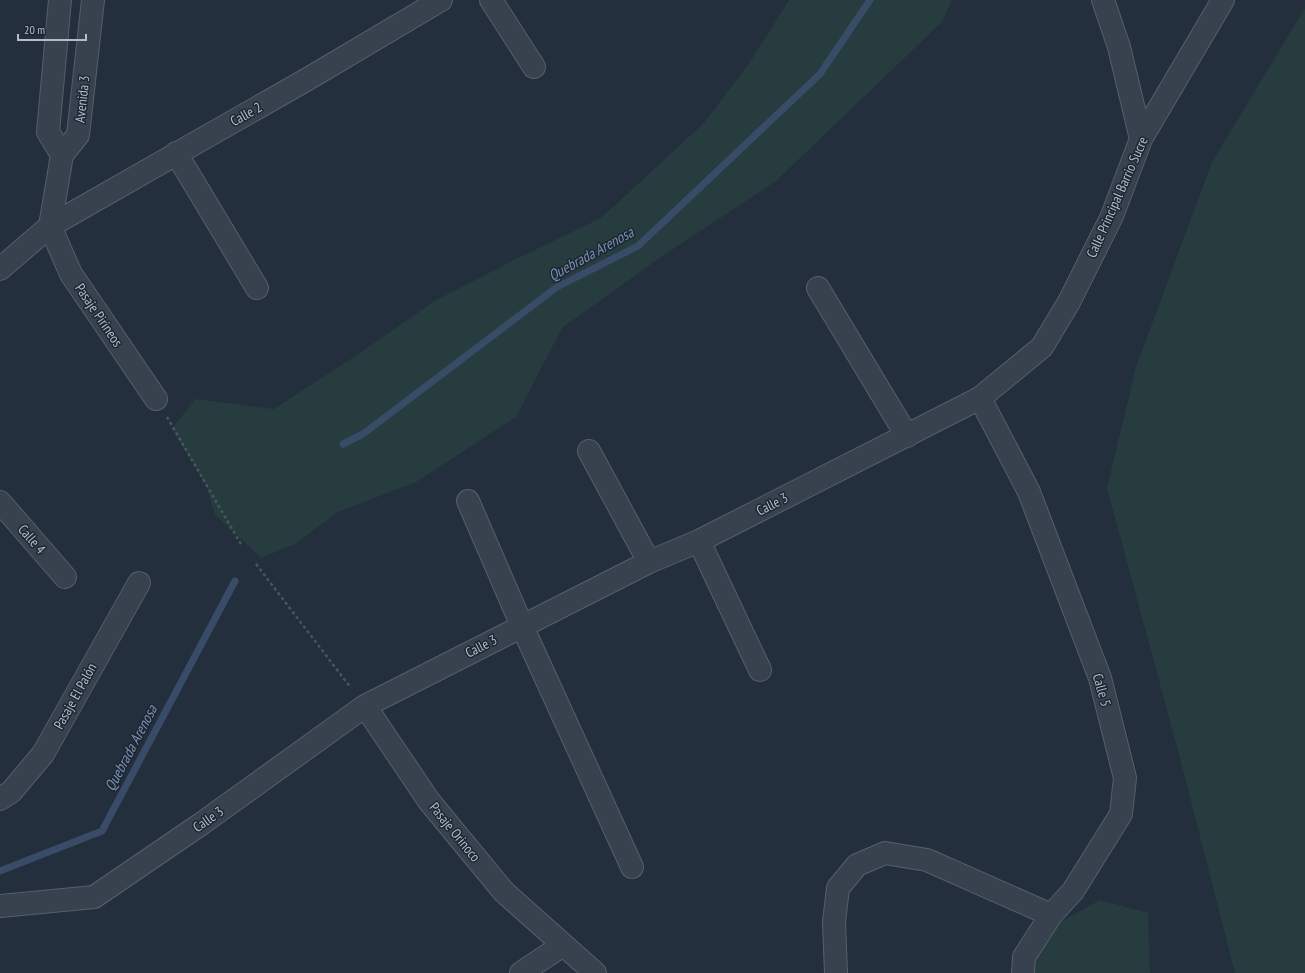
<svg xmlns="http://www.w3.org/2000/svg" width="1305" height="973" viewBox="0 0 1305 973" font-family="'PT Sans Narrow',sans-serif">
  <rect width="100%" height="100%" fill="#242f3e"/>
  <path fill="#263c3f" d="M789,0H952L942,22L776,181L658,259L562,328L516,417L416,482L338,512L295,544L261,558L215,515L206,485L172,429L195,399L274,409L360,353L433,302L510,262L601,218L704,123L750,62Z
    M1305,8V973H1235L1181,762L1107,488L1136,367L1212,162Z
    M1100,900L1148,913L1150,973H1032L1031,964L1046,930Z"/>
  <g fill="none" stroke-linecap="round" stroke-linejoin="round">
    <path stroke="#394c67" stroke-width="7" d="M343,444L363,434L557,287L638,246L820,74L870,0
      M0,871L102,831L235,581"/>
    <defs>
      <path id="street" d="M60,0L48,132L62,155
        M491,0L534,67
        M1103,0L1119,47L1141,139
        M176,153L257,288
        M50,226L62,155L78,135L93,0
        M50,226L71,274L156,399
        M0,269L50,226L306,80L441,0
        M818,288L907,436
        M980,398L1029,492L1100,678L1125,778L1121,814L1073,891L1051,915L1024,957L1023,973
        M589,451L649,562
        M468,501L522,626L632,867
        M0,502L65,577
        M699,541L760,670
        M365,706L429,801L504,892L595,973
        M0,799L11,792L43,754L139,583
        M0,906L94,897L201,824L365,706L649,562L699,541L980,398L1042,347L1069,302L1112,216L1141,139L1223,0
        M521,973L563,945
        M836,973L834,922L838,888L857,865L885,853L927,860L1051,915"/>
    </defs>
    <use href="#street" stroke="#565f6c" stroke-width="24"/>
    <path stroke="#44595c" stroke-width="2.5" stroke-dasharray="3 3" stroke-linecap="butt" d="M167,417L242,546
      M256,564L351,688"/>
    <use href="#street" stroke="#38414e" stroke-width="22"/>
  </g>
  <g text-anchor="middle" stroke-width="3" stroke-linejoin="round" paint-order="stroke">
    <g font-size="14" fill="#b4bcc9" stroke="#1d2633">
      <text transform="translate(82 99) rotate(-84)" y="5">Avenida 3</text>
      <text transform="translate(246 114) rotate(-29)" y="5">Calle 2</text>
      <text transform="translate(1117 197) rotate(-66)" y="5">Calle Principal Barrio Sucre</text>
      <text transform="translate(99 315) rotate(56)" y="5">Pasaje Pirineos</text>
      <text transform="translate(772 504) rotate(-27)" y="5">Calle 3</text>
      <text transform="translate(32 539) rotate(49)" y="5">Calle 4</text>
      <text transform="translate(481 646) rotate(-27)" y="5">Calle 3</text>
      <text transform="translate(1102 690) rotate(74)" y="5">Calle 5</text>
      <text transform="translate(75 696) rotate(-61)" y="5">Pasaje El Palón</text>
      <text transform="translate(208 819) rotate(-35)" y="5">Calle 3</text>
      <text transform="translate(455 832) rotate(51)" y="5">Pasaje Orinoco</text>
    </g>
    <g font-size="15" font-style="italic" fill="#7c92b1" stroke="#1d2633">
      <text transform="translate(591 254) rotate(-29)" y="5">Quebrada Arenosa</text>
      <text transform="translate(131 748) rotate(-62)" y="5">Quebrada Arenosa</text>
    </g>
  </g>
  <path d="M18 34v6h68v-6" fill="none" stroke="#b4bcc9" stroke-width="2"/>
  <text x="24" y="34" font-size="12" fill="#b4bcc9" stroke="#1d2633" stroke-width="3" paint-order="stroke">20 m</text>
</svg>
